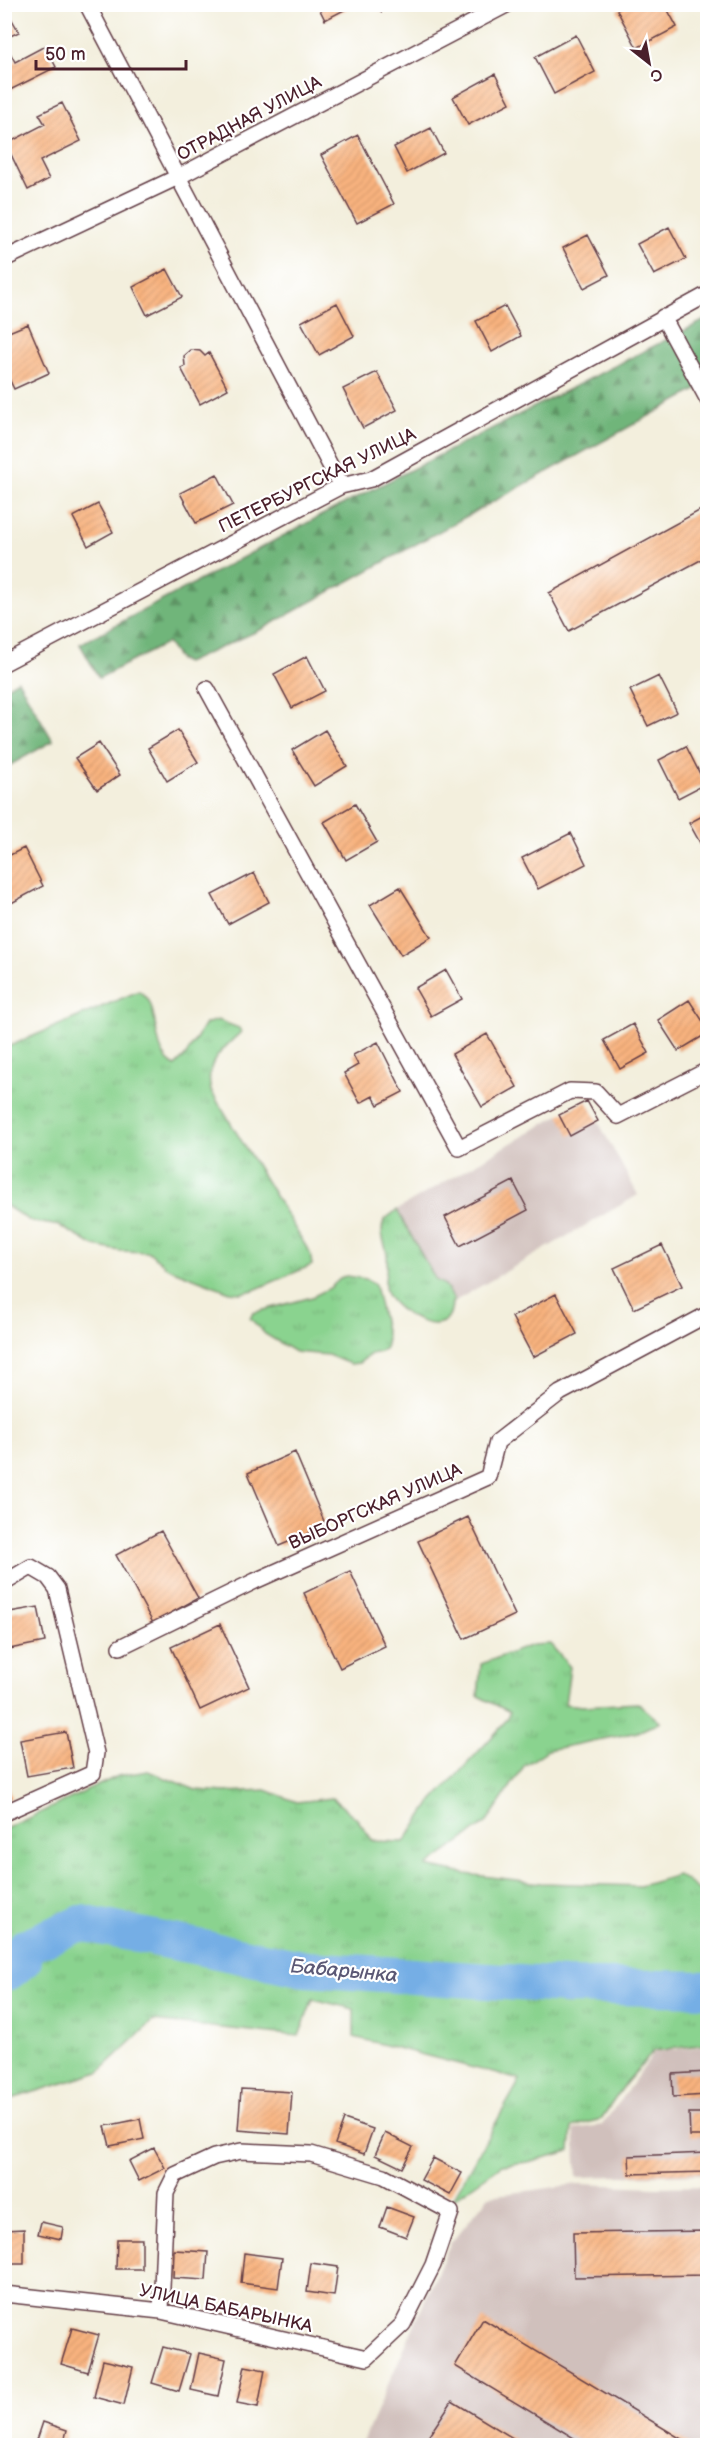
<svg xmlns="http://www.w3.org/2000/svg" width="712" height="2450" viewBox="0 0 712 2450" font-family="'Balsamiq Sans',sans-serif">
  <defs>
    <pattern id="grass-tufts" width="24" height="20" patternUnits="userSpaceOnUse" patternTransform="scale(1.5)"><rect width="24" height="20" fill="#8ad38f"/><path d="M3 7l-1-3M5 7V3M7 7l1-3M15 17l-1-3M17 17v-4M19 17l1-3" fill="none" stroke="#79b57c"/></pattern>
    <pattern id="forest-firs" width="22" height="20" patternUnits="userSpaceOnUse" patternTransform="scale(1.5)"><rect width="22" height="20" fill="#6fb57a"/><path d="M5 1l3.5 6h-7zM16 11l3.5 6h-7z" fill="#5d9364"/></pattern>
    <pattern id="building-hatch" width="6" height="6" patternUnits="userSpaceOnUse" patternTransform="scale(1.5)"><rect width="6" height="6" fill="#f8b27e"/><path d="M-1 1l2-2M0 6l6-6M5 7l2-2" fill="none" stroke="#d6996d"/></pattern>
  </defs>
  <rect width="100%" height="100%" fill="#fff"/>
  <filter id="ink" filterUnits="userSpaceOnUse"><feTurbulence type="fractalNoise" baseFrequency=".0167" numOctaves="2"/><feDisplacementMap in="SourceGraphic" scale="12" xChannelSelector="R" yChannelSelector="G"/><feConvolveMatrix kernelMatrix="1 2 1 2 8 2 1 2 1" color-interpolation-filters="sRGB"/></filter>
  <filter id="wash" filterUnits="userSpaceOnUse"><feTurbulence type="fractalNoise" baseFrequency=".008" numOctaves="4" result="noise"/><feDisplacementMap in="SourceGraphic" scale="24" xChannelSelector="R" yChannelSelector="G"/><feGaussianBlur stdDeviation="1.35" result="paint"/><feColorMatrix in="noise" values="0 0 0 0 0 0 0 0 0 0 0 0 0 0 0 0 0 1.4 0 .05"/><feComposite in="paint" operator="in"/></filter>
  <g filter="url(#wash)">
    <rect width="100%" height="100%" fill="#f3efdd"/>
    <path fill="#d0c0bc" d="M587,1101L638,1195L455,1301L445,1285L436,1280L397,1210L559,1115Z
      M707,2046V2174L577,2177L574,2129L602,2125L655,2052Z
      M579,2184L655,2187L707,2186V2445L361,2446L450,2244L489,2196Z"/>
    <path fill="url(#grass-tufts)" stroke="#6a795d" stroke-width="1.5" d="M139,991C142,994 147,997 149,1001C159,1021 153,1054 175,1066L186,1055L205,1024L218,1020L239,1028L241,1032C222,1050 204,1062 211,1091L310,1253L312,1265L254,1290L241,1293L230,1292L168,1268L149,1252L120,1251L94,1246L60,1226L30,1221L5,1205V1048Z
      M397,1210L436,1280L445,1285L455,1301L452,1302C451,1347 393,1312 386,1292C382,1280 389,1267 387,1255C385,1240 379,1236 384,1220Z
      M347,1276L366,1279L375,1285L387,1339L385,1348L380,1352L371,1354L359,1363L350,1364L328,1355L295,1352L265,1334L250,1318L253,1313L312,1297L330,1288L342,1277Z
      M550,1644L570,1667L565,1704L583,1706L638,1703L660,1722L638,1732L548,1750L524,1766L487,1822L427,1866L465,1874L541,1883L640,1886L678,1875L704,1894H707V2044L654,2051L626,2083L601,2119L572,2127L570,2151L528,2162L502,2165L452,2200L520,2080L354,2037V2009L313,1999L299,2036L153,2021L99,2072L5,2101V1829L118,1776L148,1771L196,1790L225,1792L266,1790L297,1802L332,1798L357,1819L373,1841L404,1842L430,1804L502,1726L510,1712L478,1696L481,1664L532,1645Z"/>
    <path fill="url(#forest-firs)" stroke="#5c6a52" stroke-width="1.5" d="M707,319V384L262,629L186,663L179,660L167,643L99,678L80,644L322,515Z
      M18,680L53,741L5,768V688Z"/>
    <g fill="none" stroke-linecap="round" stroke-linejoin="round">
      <path stroke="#75aee5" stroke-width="36" d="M4,1971L9,1972L24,1960V1947L81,1923L306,1969L565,1986L708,1989"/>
    </g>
    <g id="blocks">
      <path fill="url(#building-hatch)" d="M317,4H349L350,7L325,20Z
        M377,4H394L381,12Z
        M627,5H665L677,27L637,48L617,10Z
        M7,11L19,32L4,39V12Z
        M576,35L595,72L554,94L535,57Z
        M4,41L15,62L45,46L56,67L4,93Z
        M495,74L510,103L468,125L453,97Z
        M62,103L81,141L40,161L49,179L28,190L6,144L45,124L39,114Z
        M431,128L444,153L407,173L394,147Z
        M358,135L394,204L357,223L321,155Z
        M669,227L686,259L654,275L637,244Z
        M588,235L609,275L584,288L563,248Z
        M167,269L182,297L147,315L133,287Z
        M337,303L354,336L319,355L301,322Z
        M505,306L521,336L492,352L476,321Z
        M28,324L49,373L14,389L4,368V334Z
        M191,350L200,351L205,356L209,353L228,389L200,404L181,368L185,366L184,356Z
        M377,372L397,410L363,428L343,389Z
        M217,474L233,505L196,523L180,493Z
        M98,504L113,532L88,546L73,517Z
        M708,506V556L569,631L549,593Z
        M307,656L325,691L292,708L274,674Z
        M659,676L677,712L648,726L630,690Z
        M178,730L198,762L167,781L148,748Z
        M325,730L347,766L314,786L292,750Z
        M99,743L120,775L97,790L75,758Z
        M686,746L705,784L678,798L659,760Z
        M355,804L377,842L346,860L324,822Z
        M708,813V857L689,823Z
        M571,833L586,864L538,889L522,858Z
        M24,848L43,886L4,907V858Z
        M254,873L269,902L228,924L212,895Z
        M400,887L431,937L401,955L370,905Z
        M446,970L462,999L431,1016L415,988Z
        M689,1000L708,1029V1033L678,1051L658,1020Z
        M633,1024L649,1053L620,1069L604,1040Z
        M487,1034L517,1087L482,1107L452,1054Z
        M378,1042L403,1092L378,1105L373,1096L360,1103L344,1073L358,1065L353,1055Z
        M587,1101L598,1121L570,1136L559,1115Z
        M513,1181L528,1210L460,1246L445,1217Z
        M662,1245L682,1286L634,1309L614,1268Z
        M556,1294L577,1334L533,1357L512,1317Z
        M295,1452L326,1526L279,1546L248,1473Z
        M468,1517L515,1615L464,1639L418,1541Z
        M161,1531L198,1598L153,1623L116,1555Z
        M350,1571L385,1646L340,1668L304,1593Z
        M38,1607L45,1642L4,1650V1613Z
        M220,1624L249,1687L200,1710L171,1647Z
        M66,1732L73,1768L27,1776L20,1740Z
        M4,1771L11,1798L4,1799Z
        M708,2072V2095L673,2097L672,2074Z
        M241,2089L292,2092L289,2134L238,2130Z
        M689,2113H708V2136H690Z
        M140,2119L144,2139L110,2146L105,2126Z
        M344,2119L373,2129L364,2154L335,2144Z
        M385,2133L413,2147L402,2168L375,2155Z
        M154,2148L165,2168L139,2181L129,2161Z
        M708,2153V2172L630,2174L629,2156Z
        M433,2158L462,2173L450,2195L421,2180Z
        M387,2207L414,2217L406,2237L380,2227Z
        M41,2222L63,2227L61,2239L38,2234Z
        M24,2229V2264H4V2230Z
        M708,2231V2275L574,2277L573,2233Z
        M117,2239H142V2269H116Z
        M174,2250L208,2252L206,2280L173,2278Z
        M244,2253L282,2258L278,2288L241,2283Z
        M311,2263L338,2267L334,2296L307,2292Z
        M483,2319L693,2446H587L455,2366Z
        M4,2323H9V2354H4Z
        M72,2328L99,2335L88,2372L61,2364Z
        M163,2347L190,2354L179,2391L152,2383Z
        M199,2353L226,2359L218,2396L191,2390Z
        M103,2360L133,2367L124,2405L94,2397Z
        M245,2366L265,2370L258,2407L237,2403Z
        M452,2401L526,2446H442L428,2437Z
        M43,2422L67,2430L63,2446H35Z"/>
    </g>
  </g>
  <g filter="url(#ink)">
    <use href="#blocks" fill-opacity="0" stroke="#633e46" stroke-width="1.5"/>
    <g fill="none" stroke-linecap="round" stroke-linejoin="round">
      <defs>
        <path id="street" d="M87,4L341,486
          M4,259L180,176L508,4
          M663,317L708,400
          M4,663L341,486L371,479L708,294
          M207,689L459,1148L570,1091L596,1092L618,1116L708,1070
          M4,1583L31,1567L48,1577L57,1589L96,1753L93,1773L4,1813
          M120,1647L255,1581L488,1477L497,1442L560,1393L708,1314
          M4,2294L161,2311L367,2358L403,2324L433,2265L451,2212L384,2176L311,2154L241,2151L214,2157L175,2175L166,2193L161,2311"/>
      </defs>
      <use href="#street" stroke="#633e46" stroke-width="18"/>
      <use href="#street" stroke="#fff" stroke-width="15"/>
    </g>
  </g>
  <g text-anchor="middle" stroke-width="4.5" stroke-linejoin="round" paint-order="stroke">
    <g font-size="18" fill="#4a1f2b" stroke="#fff">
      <text transform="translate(249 118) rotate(-28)" y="6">ОТРАДНАЯ УЛИЦА</text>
      <text transform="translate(317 480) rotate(-26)" y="6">ПЕТЕРБУРГСКАЯ УЛИЦА</text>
      <text transform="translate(375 1506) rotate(-24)" y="6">ВЫБОРГСКАЯ УЛИЦА</text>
      <text transform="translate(226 2308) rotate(12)" y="6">УЛИЦА БАБАРЫНКА</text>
    </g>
    <g font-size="20" font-style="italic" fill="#5b5875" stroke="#fff">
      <text transform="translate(344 1970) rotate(5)" y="7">Бабарынка</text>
    </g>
  </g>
  <rect width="712" height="2450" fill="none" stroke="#fff" stroke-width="24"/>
  <g transform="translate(649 63) rotate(149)" stroke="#ffffff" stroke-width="4.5" paint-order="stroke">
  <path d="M0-4.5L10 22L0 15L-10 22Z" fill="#4a1f2b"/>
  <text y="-9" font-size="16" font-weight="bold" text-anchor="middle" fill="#4a1f2b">С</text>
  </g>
  <path d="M36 60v9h150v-9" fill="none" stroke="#4a1f2b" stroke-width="3"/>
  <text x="45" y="60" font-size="18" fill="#4a1f2b" stroke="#ffffff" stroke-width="4.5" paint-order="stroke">50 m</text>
</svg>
